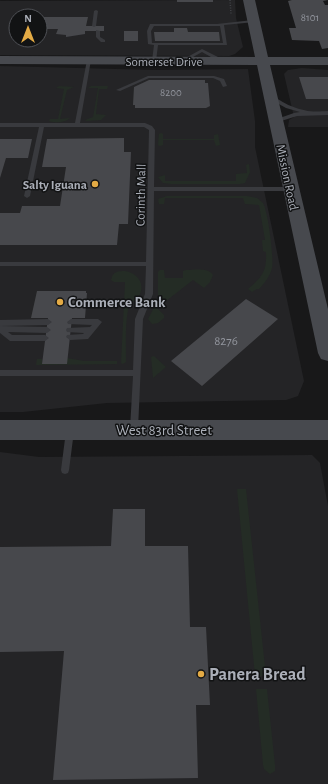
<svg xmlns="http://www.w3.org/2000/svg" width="328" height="784" viewBox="0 0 328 784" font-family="'Alegreya Sans',sans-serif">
  <rect width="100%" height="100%" fill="#181819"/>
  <path fill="#242426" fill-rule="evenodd" d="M235,0L236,18L243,47L235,54L229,56L0,55V1ZM16,16H40V40H16Z
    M0,66L155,70L248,69L255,121V147L304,381L298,396L286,400L107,403L23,412H0Z
    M302,68L328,70V127H288L289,120L294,117L284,74L288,70Z
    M0,452L39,457L312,455L320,463L328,506V784H0Z"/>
  <path fill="#242c25" d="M59,86L74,87L67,90L60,119L70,118C65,123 55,123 49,121L50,119H58L64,89L56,88Z
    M91,86H108L107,89H99L96,114L106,115L101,120L87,121L85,120L93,117L98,88H88Z
    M161,133L163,134V139H214V135L218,134L220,145L216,146L214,140H163V145L160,146L158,145L159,134Z
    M249,164L250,172L245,183L240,184H171L163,183L158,177L165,175V181H236V174L247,173L246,165Z
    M167,196H247L257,198L263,203C268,211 274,258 272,268C270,276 265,283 259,289H257L252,292L248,289C262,277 267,271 266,252L263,251L262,240H265L259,205L245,204L243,198H165L164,204H159L158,199Z
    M160,270H164L165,278H183V271L186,270C194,270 208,267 213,275L210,282L204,288L193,280L157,308L164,315V318L158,323L152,324L148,319L158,300V272Z
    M125,271C137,273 146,283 139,296C136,301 129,302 128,310C125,326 126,345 126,362L123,364L121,363L125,282H114L111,280C113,271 118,271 125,271Z
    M154,356L166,367L153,378L151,357Z
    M67,358L84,361H117V364L36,365L37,359H42V364H66Z
    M237,489H246L266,676H255Z
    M256,689H267L275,765V771L270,774L264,769L263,765Z"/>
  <path fill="#47484c" d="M177,0H213V2H177Z
    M292,0H328L323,1L325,5H328V48L322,49L319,41L292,40L289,28H296L288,1Z
    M40,17H88L86,26H104V31H85V34L66,37V35L56,34L58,29H40Z
    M174,28H187L188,32H219L220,41H155L154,32H174Z
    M124,31H138V41H124Z
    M299,77H328V99H306Z
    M149,80H205V83H208L210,106L206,108H135V105H133L134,87Z
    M124,138V152H131L128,224H119L117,245H0V213H20L22,206H60L66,167H42L47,139Z
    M0,139H32L28,158H6L0,178Z
    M37,291H86V293H87L85,318H72L67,364H42L48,318H31Z
    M246,299L278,319L202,386L171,361Z
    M113,509H145V546H188L190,627H206L210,705H196L198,778L53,780L64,651L0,652V547L111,546Z"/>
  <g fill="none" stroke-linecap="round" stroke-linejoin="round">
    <path stroke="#3f4145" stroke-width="1.5" stroke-dasharray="1 1.5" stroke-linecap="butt" d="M230,0L231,14"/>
    <path fill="#393a3e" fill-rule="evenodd" d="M96,10L98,11L96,26L94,27L92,26L94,11Z
      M253,20H255V22L224,25L227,45H158L156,61L154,62L152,61L154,45L148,44L147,31L150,24H217ZM154,26H220L223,43H152L151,31Z
      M96,30L100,31V37L105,40V42H101L96,37Z
      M202,49L224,60V61L220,62L202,52L184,62L180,61Z
      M89,59L91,60L80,123H145L152,126L155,130L154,187H291L294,189L291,191H154L153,294L143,319L138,429L137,432L134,433L131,432L130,429L133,376H0V370H133L135,319L145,294L146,266H0V262H146L149,130L144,127H44L30,196L27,198L24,196L39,127H0V123H75L87,60Z
      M148,76H214L224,79L227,86L223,87L220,81L213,78H149L120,91L116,90Z
      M268,96C276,96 284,104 291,106C306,112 313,112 328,111V115L297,116L278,122H274V120L294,113L300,112L286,108L268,98Z
      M48,319L52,322L48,325L0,326V320Z
      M71,319H98L102,322L88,339L70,340L66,337L67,335L83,334L84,333L67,332L66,330L67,328L90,327L92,325L68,324L67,322Z
      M0,326L47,327L51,330L47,333L8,332L12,335H45L49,338L45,341H10L0,333Z
      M70,427L73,428L74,431L69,470L68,473L65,474L62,473L61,470L66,431L67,428Z"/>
    <path fill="#47494e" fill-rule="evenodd" d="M243,0H255L268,57H328V65H270L328,309V361L321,359L318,353L257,65L0,64V56L255,57Z
      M0,420H328V440H0Z"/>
  </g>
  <g fill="#e4ab45" stroke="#121314" stroke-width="1.5">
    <circle cx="95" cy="184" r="4"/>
    <circle cx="60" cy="302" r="4"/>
    <circle cx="201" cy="674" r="4"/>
  </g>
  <g text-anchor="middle" stroke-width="3" stroke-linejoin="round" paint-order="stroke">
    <g font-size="11" fill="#92959d">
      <text x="310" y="21">8101</text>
      <text x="171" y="96">8200</text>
    </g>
    <g font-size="13" fill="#abafb8" stroke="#121314">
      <text x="164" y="66">Somerset Drive</text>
      <text transform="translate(288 177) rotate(78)" y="5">Mission Road</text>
      <text transform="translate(140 195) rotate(-89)" y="5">Corinth Mall</text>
    </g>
    <g font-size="13" font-weight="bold" fill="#abafb8" stroke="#121314" text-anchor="end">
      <text x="87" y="189">Salty Iguana</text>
    </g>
    <g font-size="13" fill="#92959d">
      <text x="226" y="345">8276</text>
    </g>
    <g font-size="15" font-weight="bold" fill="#abafb8" stroke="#121314" text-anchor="start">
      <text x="68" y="307">Commerce Bank</text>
    </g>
    <g font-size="15" fill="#abafb8" stroke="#121314">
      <text x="164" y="435">West 83rd Street</text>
    </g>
    <g font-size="18" font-weight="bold" fill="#abafb8" stroke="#121314" text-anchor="start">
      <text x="209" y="680">Panera Bread</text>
    </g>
  </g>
  <g transform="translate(28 28)"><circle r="19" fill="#121314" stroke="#4f5156"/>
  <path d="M0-3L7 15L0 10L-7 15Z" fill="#e4ab45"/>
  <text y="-6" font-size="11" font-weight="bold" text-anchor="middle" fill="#abafb8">N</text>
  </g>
</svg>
